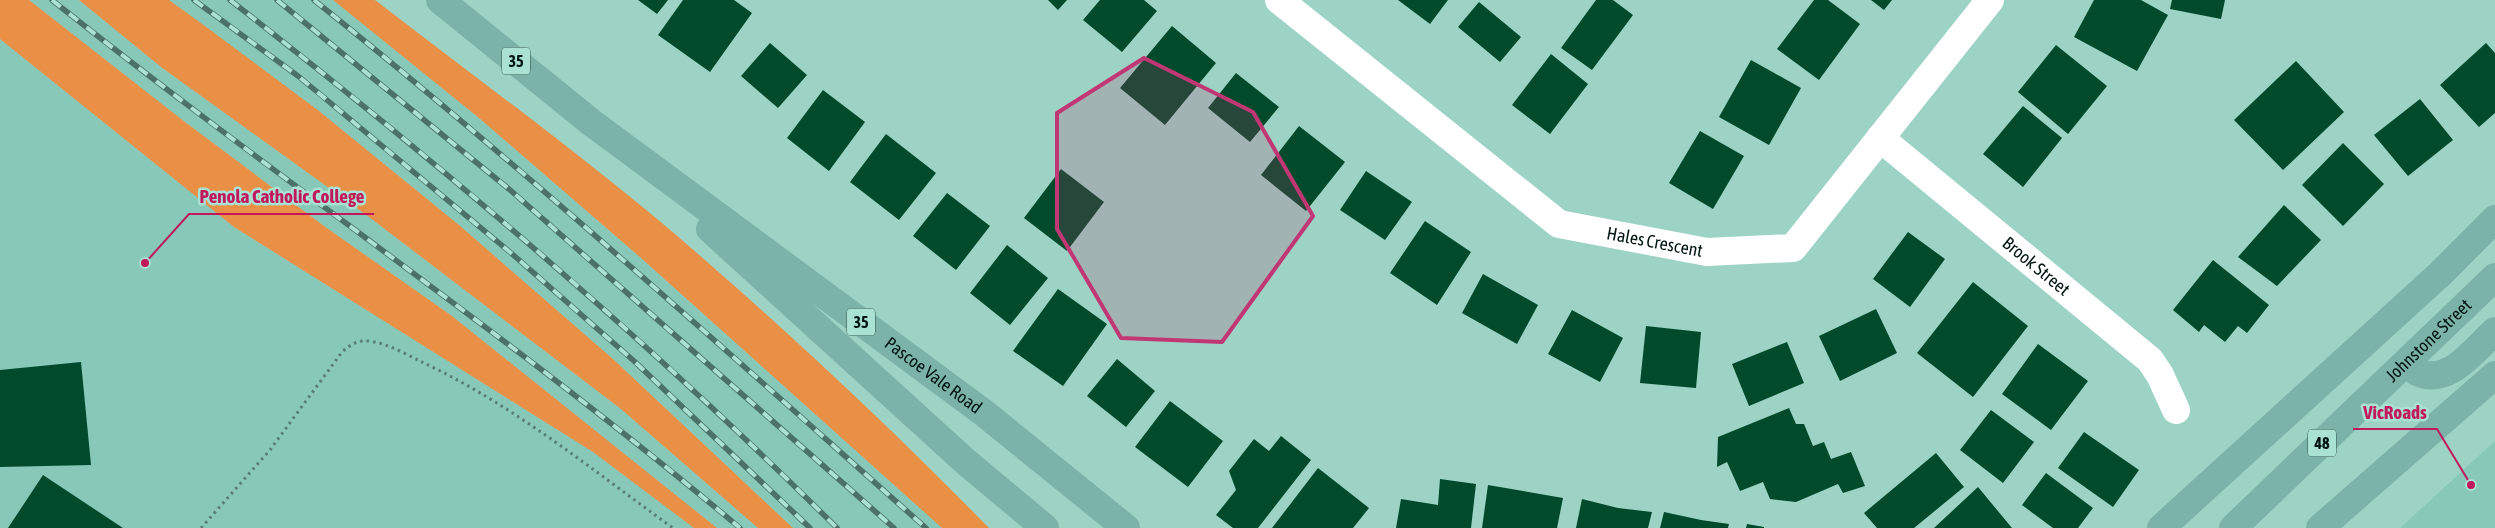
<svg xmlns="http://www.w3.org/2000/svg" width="2495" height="528" viewBox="0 0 2495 528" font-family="'Asap Condensed',sans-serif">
  <rect width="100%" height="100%" fill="#9cd3c5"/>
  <path fill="#87c8b9" d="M29,0H79L161,67L365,214L621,409L758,528H717L452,316L324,226L185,122Z
    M169,0H333L479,118L641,258L942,528H793L613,359L459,225L319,111Z
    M0,39L234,227L593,452L694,528H0Z
    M2495,441V528H2400Z"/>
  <path fill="#e98f46" d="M0,0H29L185,122L324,226L452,316L717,528H694L593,452L234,227L0,39Z
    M79,0H169L209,29L319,111L459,225L613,359L793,528H758L621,409L365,214L161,67Z
    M333,0H375C489,88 607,173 714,268C809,351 901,438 989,528H942L641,258L479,118Z"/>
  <path fill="#014b2c" d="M638,0H668L657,14Z
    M683,0H734L752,13L710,72L658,35Z
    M1048,0H1067L1058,10Z
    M1100,0H1144L1157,11L1122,52L1083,20Z
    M1398,0H1448L1430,24Z
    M1596,0H1613L1633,15L1592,70L1561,48Z
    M1814,0H1828L1860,24L1819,80L1777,49Z
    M1871,0H1892L1884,10Z
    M2094,0H2141L2168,15L2137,71L2074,37Z
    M2172,0H2225L2221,19L2170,9Z
    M1479,2L1521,37L1500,62L1458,27Z
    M1172,26L1216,63L1165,125L1120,88Z
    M770,43L807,75L778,108L741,76Z
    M2486,43L2495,53V113L2479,127L2440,85Z
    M2056,45L2107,86L2068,134L2018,92Z
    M1551,54L1588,84L1550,134L1512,105Z
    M1751,60L1801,88L1769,145L1719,117Z
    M2296,61L2344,112L2283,170L2234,120Z
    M1236,73L1279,107L1250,142L1208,108Z
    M823,90L865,122L829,171L787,138Z
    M2420,99L2453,140L2408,176L2374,135Z
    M2023,106L2062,138L2023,187L1983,154Z
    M1299,126L1345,162L1306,211L1261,175Z
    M1700,131L1744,156L1713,209L1669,183Z
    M886,134L936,173L899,220L850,182Z
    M2343,143L2384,184L2343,226L2302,185Z
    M1061,169L1104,202L1067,251L1024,218Z
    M1366,171L1412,202L1385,240L1340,210Z
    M947,193L990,226L956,270L913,236Z
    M2284,205L2321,240L2277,286L2238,257Z
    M1425,221L1471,252L1437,305L1390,273Z
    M1908,232L1945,259L1910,307L1873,279Z
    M1007,245L1048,278L1010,325L970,293Z
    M2213,260L2269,305L2247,333L2238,326L2225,342L2204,325L2199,332L2173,310Z
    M1483,274L1538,305L1517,344L1462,313Z
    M1973,282L2028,326L1973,397L1917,353Z
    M1058,289L1107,324L1063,386L1013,351Z
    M1876,309L1897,353L1840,381L1819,336Z
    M1572,310L1623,338L1600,382L1548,354Z
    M1646,326L1701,332L1696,388L1640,383Z
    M1787,342L1804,383L1749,406L1732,364Z
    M2038,344L2088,381L2051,430L2002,394Z
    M1117,359L1155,391L1126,427L1087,396Z
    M81,362L91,465L0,467V370Z
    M1170,401L1223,441L1188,487L1135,447Z
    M1789,408L1796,424H1804L1813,446L1824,442L1831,459L1851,452L1865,486L1843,493L1838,484L1796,502L1770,499L1763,482L1740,491L1727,462L1717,467L1718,437Z
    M1991,410L2034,442L2003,483L1960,450Z
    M2084,432L2139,470L2113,507L2058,468Z
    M1281,436L1311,460L1258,528H1233L1216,515L1236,490L1229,471L1254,439L1269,451Z
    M1936,453L1964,487L1914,528H1877L1864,513Z
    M1318,468L1369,508L1353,528H1272Z
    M2046,473L2093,508L2078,528H2053L2022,505Z
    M43,475L123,528H8Z
    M1440,479L1476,484L1471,528H1396L1401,499L1438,505Z
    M1488,485L1563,498L1557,528H1482Z
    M1978,487L2012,528H1934Z
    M1582,499L1618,508L1652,512L1648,528H1576Z
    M1664,512L1701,520L1729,524L1728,528H1660Z
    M1747,524L1764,527V528H1746Z"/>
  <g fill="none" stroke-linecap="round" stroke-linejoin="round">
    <path stroke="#587f76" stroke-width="3" stroke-dasharray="2.5 4" stroke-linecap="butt" d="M201,528L270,450L342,352C350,345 357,340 368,341C388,343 407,355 424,363C515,406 592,470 673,528"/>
    <g stroke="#fff" stroke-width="28">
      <path id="s1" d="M1279,0L1559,224L1707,252L1793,248L1990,0"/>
      <path id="s2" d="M1880,138L2150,360L2160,375L2176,410"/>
    </g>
    <g stroke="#7cb3a8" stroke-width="28">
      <path id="s3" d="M440,0L592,123L984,413L1126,528"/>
      <path d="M710,229L966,462L1045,528"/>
      <path d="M2411,358L2417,372C2448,387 2474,350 2495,331"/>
      <path d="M2161,528L2440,274L2495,219"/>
      <path id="s4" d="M2233,528L2495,277"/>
      <path d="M2320,528L2495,375"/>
    </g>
    <defs>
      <path id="rail" d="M52,0C278,180 519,342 740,528
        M194,0L298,76L511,253L634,361L810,528
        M230,0C442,165 646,338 837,528
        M277,0L509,189L894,528
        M314,0C524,168 724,349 926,528"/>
    </defs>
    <use href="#rail" stroke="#4c7168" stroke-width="5.5"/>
    <use href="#rail" stroke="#a9e1d2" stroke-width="4" stroke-dasharray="11" stroke-linecap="butt"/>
  </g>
  <path fill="#c03774" fill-opacity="0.2" stroke="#c03774" stroke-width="4" stroke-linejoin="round" d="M1144,58L1253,112L1313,216L1222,342L1121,338L1057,229V113Z"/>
  <g text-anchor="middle" stroke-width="5" stroke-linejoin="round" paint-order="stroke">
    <g fill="#a9e1d2" stroke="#33524b" stroke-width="1">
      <rect x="502" y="47.5" width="28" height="27" rx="4"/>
      <rect x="847" y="308.5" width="28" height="27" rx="4"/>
      <rect x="2308" y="429.5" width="28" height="27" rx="4"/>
    </g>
    <g font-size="16" font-weight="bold" fill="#011511">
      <text x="516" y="67">35</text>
      <text x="861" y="328">35</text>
      <text x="2322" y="449">48</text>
    </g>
    <g font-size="18" fill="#011511" stroke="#a9e1d2">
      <text dy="6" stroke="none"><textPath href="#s1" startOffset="456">Hales Crescent</textPath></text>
      <text dy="6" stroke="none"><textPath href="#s2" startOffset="202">Brook Street</textPath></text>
      <text dy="6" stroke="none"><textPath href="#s4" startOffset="271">Johnstone Street</textPath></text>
      <text dy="6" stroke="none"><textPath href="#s3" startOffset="620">Pascoe Vale Road</textPath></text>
    </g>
  </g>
  <path fill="none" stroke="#c2185b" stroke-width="2" d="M145 263L189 214H374M2471 485L2437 429H2353"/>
  <g fill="#c2185b" stroke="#a9e1d2" stroke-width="2">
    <circle cx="145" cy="263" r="5"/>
    <circle cx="2471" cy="485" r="5"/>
  </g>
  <g font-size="19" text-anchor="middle" font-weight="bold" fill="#c2185b" stroke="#a9e1d2" stroke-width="5" stroke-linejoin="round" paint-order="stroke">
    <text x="282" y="203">Penola Catholic College</text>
    <text x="2395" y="419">VicRoads</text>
  </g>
</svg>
